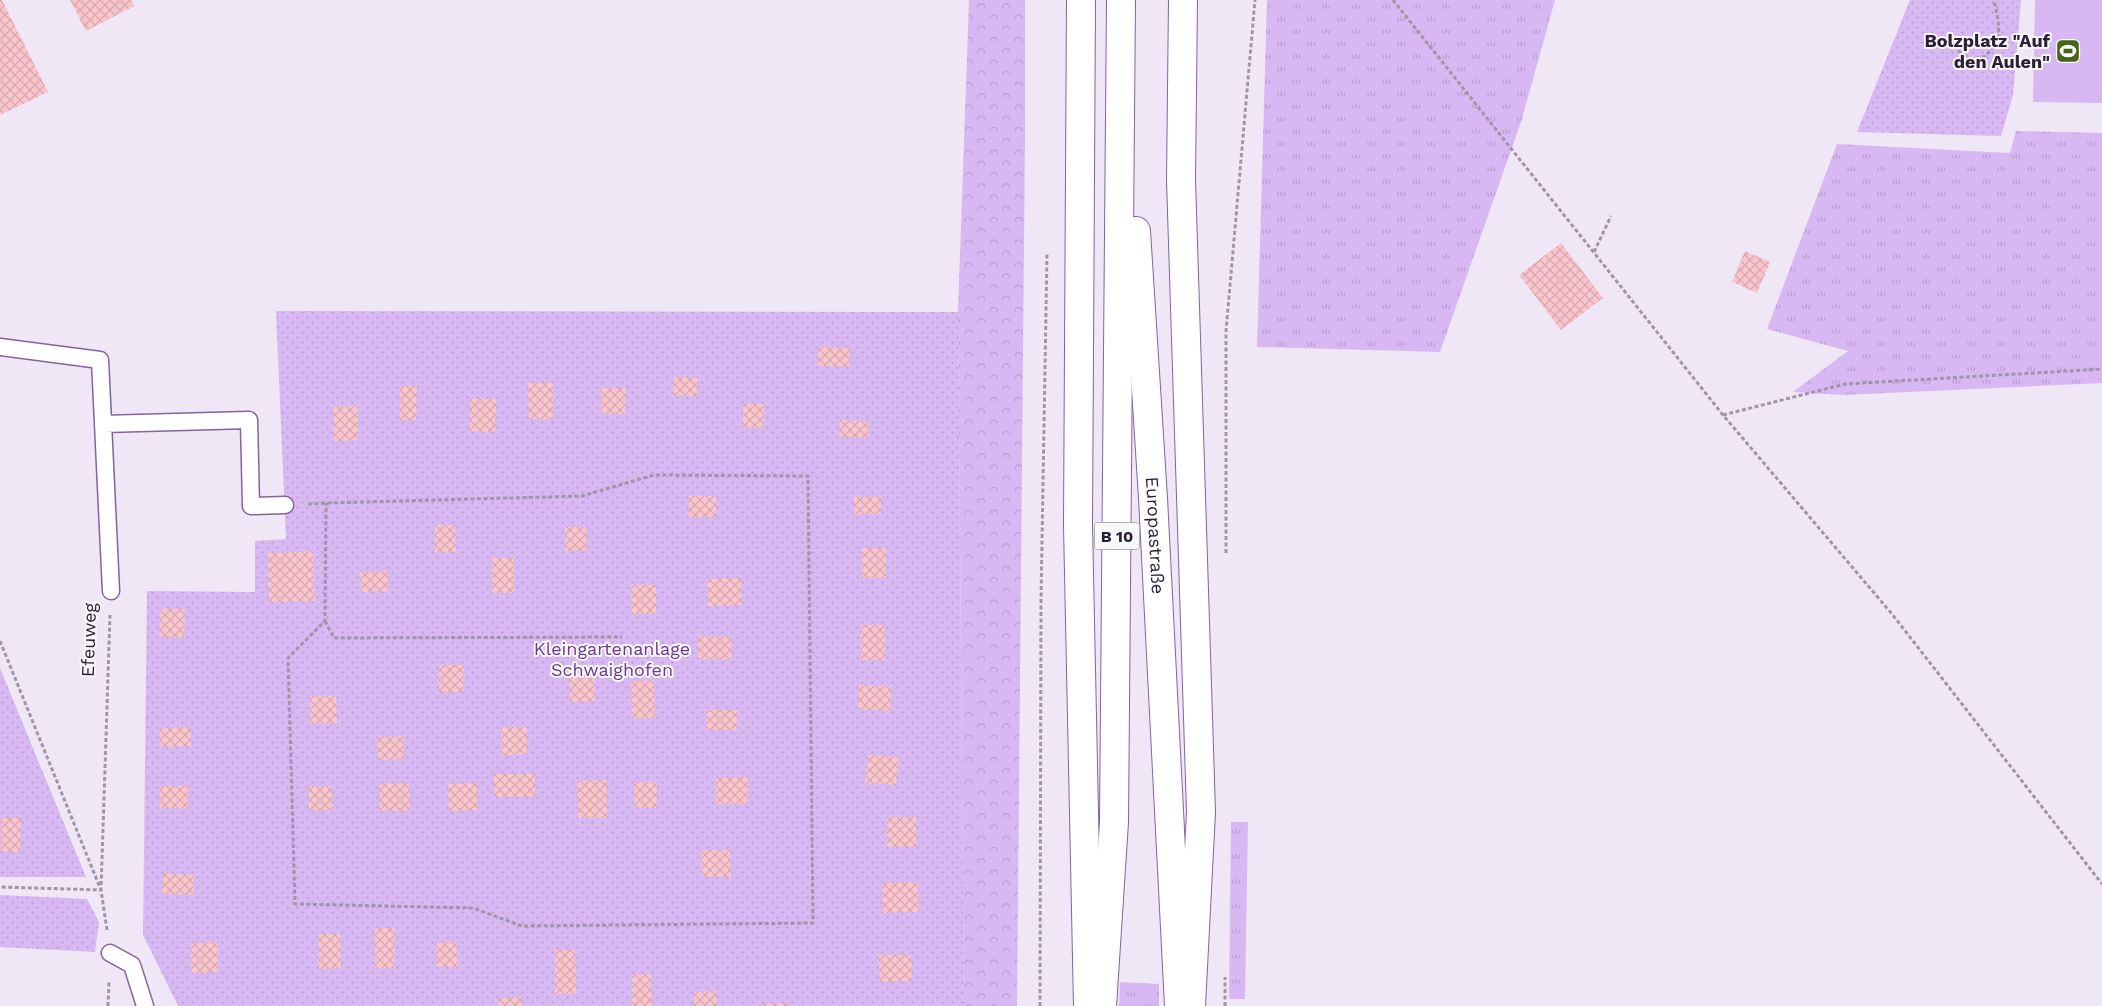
<svg xmlns="http://www.w3.org/2000/svg" width="2102" height="1006" viewBox="0 0 2102 1006" font-family="'Work Sans',sans-serif">
  <defs>
    <pattern id="grass-tufts" width="24" height="20" patternUnits="userSpaceOnUse" patternTransform="scale(1.25)"><rect width="24" height="20" fill="#d8b8f2"/><path d="M3 7l-1-3M5 7V3M7 7l1-3M15 17l-1-3M17 17v-4M19 17l1-3" fill="none" stroke="#ba9ed0"/></pattern>
    <pattern id="forest-crowns" width="20" height="18" patternUnits="userSpaceOnUse" patternTransform="scale(1.25)"><rect width="20" height="18" fill="#d8b8f2"/><path d="M2 6a3 3 0 1 1 6 0M12 15a3 3 0 1 1 6 0" fill="none" stroke="#ba9ed0"/></pattern>
    <pattern id="park-dots" width="8" height="8" patternUnits="userSpaceOnUse" patternTransform="scale(1.25)"><rect width="8" height="8" fill="#d8b8f2"/><path d="M2 2h.1M6 6h.1" fill="none" stroke="#ba9ed0" stroke-width="1.8" stroke-linecap="round"/></pattern>
    <pattern id="building-cross-hatch" width="8" height="8" patternUnits="userSpaceOnUse" patternTransform="scale(1.25)"><rect width="8" height="8" fill="#f9c4cb"/><path d="M0 0l8 8M0 8l8-8" fill="none" stroke="#d6a8af"/></pattern>
  </defs>
  <rect width="100%" height="100%" fill="#efe7f5"/>
  <path fill="url(#grass-tufts)" d="M1267,0H1555L1521,122L1440,352L1257,347Z
    M2016,131L2102,133V383L1844,395L1793,392L1848,351L1767,329L1837,144L2010,153Z
    M1231,822H1248L1245,999H1229Z
    M1120,982L1159,984V1006H1119Z"/>
  <path fill="url(#forest-crowns)" d="M969,0H1025V138L1017,1006H964L958,312Z"/>
  <path fill="url(#park-dots)" d="M1910,0H2021L2013,95L2001,136L1857,132Z
    M276,311L958,312L964,1006H178L143,935L147,591L255,592V541L286,539Z
    M0,668L86,877H0Z
    M0,895L87,899L99,922L95,952L0,947Z"/>
  <path fill="#d8b8f2" d="M2035,0H2102V103L2033,102Z"/>
  <path fill="url(#building-cross-hatch)" d="M0,0H2L48,92L0,115Z
    M70,0H131L134,6L86,31Z
    M1561,243L1603,298L1561,330L1519,275Z
    M1745,251L1770,262L1757,293L1732,282Z
    M819,347L850,348L849,367L817,366Z
    M674,377L698,378L697,396L673,395Z
    M528,383H553V419H529Z
    M400,386H417L416,420H400Z
    M601,388H626L625,414H601Z
    M470,399H496L495,432L470,431Z
    M743,404H764V428H743Z
    M358,406V440L334,441L333,407Z
    M840,420L869,422L868,438L839,437Z
    M688,496H716V517L689,518Z
    M854,497H881V514H854Z
    M435,525H455L456,552H435Z
    M565,527H586L587,550L565,551Z
    M862,548H886V578H862Z
    M313,551L315,601L269,602L267,553Z
    M492,558H514V593H492Z
    M388,571V591L361,592L360,572Z
    M741,578L742,605L708,606L707,579Z
    M631,585H656V614H632Z
    M161,608L185,609L184,638L159,637Z
    M861,625H885V660H861Z
    M698,636L732,637L731,659H698Z
    M439,665H464L463,692H439Z
    M569,668H594L595,701L570,702Z
    M654,680L655,718L632,719L631,681Z
    M859,685L891,687L890,711L858,709Z
    M310,696H336L337,723L311,724Z
    M707,710H738L737,730H706Z
    M191,727V746L160,747V728Z
    M501,727H527V754L502,755Z
    M404,736V759L378,760L377,737Z
    M868,755L899,757L896,785L865,783Z
    M494,774H535V797H494Z
    M748,777V804H716V778Z
    M607,780V818H578L577,781Z
    M634,782H657V808H635Z
    M409,783L410,810L380,811L379,784Z
    M477,783L478,810L449,811L448,784Z
    M160,786H188V808H160Z
    M309,786H332L333,810H309Z
    M887,817H916V847H887Z
    M1,818H21L20,852H1Z
    M701,850H730L731,877H702Z
    M163,873L194,875V895L162,894Z
    M918,882L919,912L883,913L882,883Z
    M375,928H395L394,968H375Z
    M319,934H340L341,968L319,969Z
    M218,942V972L191,973V943Z
    M457,942L458,967H437L436,943Z
    M555,950H575L576,994H555Z
    M879,955H911L912,981L880,982Z
    M651,974L652,1006H632V975Z
    M717,991V1006H694V992Z
    M522,997V1006H498V998Z
    M787,1003V1006H763V1004Z"/>
  <g fill="none" stroke-linecap="round" stroke-linejoin="round">
    <defs>
      <path id="service" d="M0,347L100,360L111,591
        M103,424L249,420L251,506L285,505
        M110,953L132,965L145,1006"/>
      <path id="primary" d="M1081,0L1078,525L1088,1006
        M1183,0L1181,180L1201,812L1191,1006"/>
      <g id="trunk">
        <path id="s1" d="M1136,231L1153,498L1179,1006"/>
        <path d="M1102,1006L1114,822L1121,0"/>
      </g>
    </defs>
    <use href="#service" stroke="#8662a1" stroke-width="19"/>
    <use href="#primary" stroke="#8662a1" stroke-width="30"/>
    <use href="#trunk" stroke="#8662a1" stroke-width="30"/>
    <path stroke="#a095a8" stroke-width="3" stroke-dasharray="4 2.5" stroke-linecap="butt" d="M1393,0L1723,415L1892,614L2102,884
      M1958,51L1972,59L1986,56L1999,38L1998,19L1994,0
      M1594,252L1611,216
      M1723,415L1845,384L2102,369
      M308,504L326,503L582,496L654,475L808,476L813,923L522,926L473,908L295,904L288,658L325,621L326,503
      M1226,553V331L1255,0
      M325,621L334,638L622,637
      M0,641L101,890L0,887
      M107,930L101,890L110,615
      M108,1006L109,981
      M1040,1006L1041,598L1047,254
      M1225,1006V977"/>
    <use href="#service" stroke="#fff" stroke-width="16"/>
    <use href="#primary" stroke="#fff" stroke-width="28"/>
    <use href="#trunk" stroke="#fff" stroke-width="28"/>
  </g>
  <defs>
    <symbol id="stadium-square" viewBox="-11 -11 22 22"><rect x="-9" y="-9" width="18" height="18" rx="4" fill="#45651a" stroke="#f8f8f8"/><path d="M0-5a6.5 5 0 1 0 0 10a6.5 5 0 1 0 0-10ZM-3.5-1.8h7v3.6h-7Z" fill="#fff"/></symbol>
  </defs>
  <g fill-rule="evenodd">
    <use href="#stadium-square" x="2054" y="37" width="28" height="28"/>
  </g>
  <g text-anchor="middle" stroke-width="4" stroke-linejoin="round" paint-order="stroke">
    <rect fill="#f8f8f8" stroke="#6a5f72" stroke-width="1" x="1094.5" y="522.5" width="45" height="27" rx="4"/>
    <g font-size="16" font-weight="bold" fill="#2d1e38">
      <text x="1117" y="542">B 10</text>
    </g>
    <g font-size="18" font-weight="bold" fill="#2d1e38" stroke="#f8f8f8" text-anchor="end">
      <text x="2050" y="47">Bolzplatz "Auf<tspan x="2050" dy="21">den Aulen"</tspan></text>
    </g>
    <g font-size="18" fill="#2d1e38" stroke="#f8f8f8">
      <text dy="6" stroke="none"><textPath href="#s1" startOffset="305">Europastraße</textPath></text>
      <text transform="translate(89 640) rotate(-88)" y="6">Efeuweg</text>
    </g>
    <g font-size="18" fill="#6e3693" stroke="#f8f8f8">
      <text x="612" y="655">Kleingartenanlage<tspan x="612" dy="21">Schwaighofen</tspan></text>
    </g>
  </g>
</svg>
